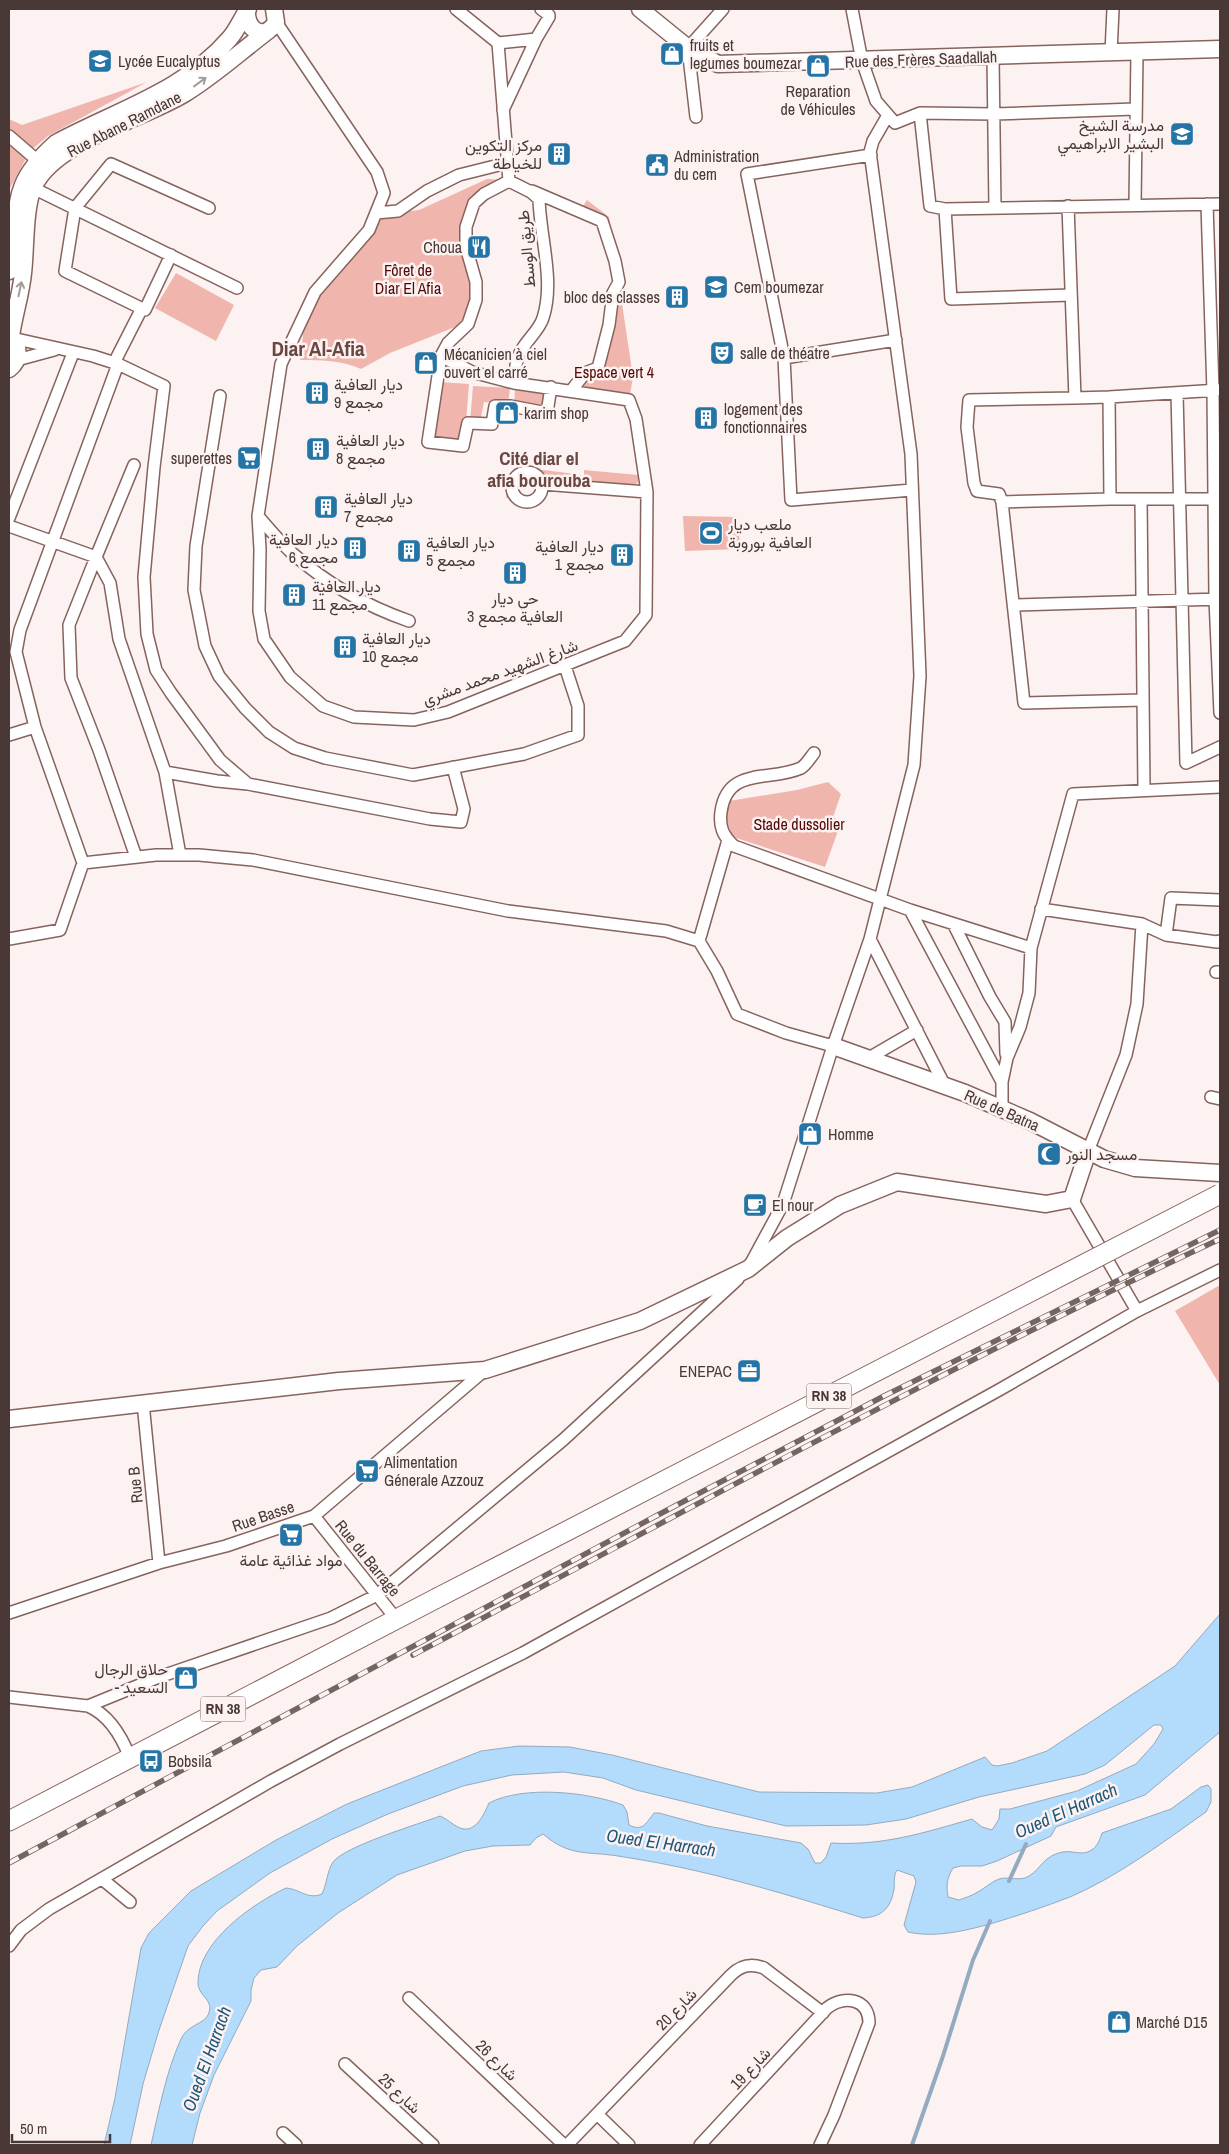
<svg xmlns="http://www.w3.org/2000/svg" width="1229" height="2154" viewBox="0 0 1229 2154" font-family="'Archivo Narrow',Vazirmatn,sans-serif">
  <rect width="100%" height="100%" fill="#fbf2f1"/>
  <path fill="#f0b6ad" d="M147,82L48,136L30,151L9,190V119L22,125Z
    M487,179L507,180L471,196L464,212L461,233L471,279L470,306L460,325L390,353L361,369C340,360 322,360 300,360L305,318L329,281L384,214L419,210Z
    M587,200L609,217L633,377L630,395L579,387L600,359L615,291L612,265L597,220L583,206Z
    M176,273L234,305L216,341L155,308Z
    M440,382L469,384L466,422L458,443L433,441Z
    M473,386L510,388L508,404L484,402L480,422H470Z
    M515,390L544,394L543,410L514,405Z
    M528,468L575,474L574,481L548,479L547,474L520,472C511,479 511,486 511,497L506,498L511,475L520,469Z
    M584,470L638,475V482L634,486L584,481Z
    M683,516L738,517L740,549L685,551Z
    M828,782L841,794L833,817L838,820V831L825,867L733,837L726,821L729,801L797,790Z
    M1220,1285V1385L1175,1311Z"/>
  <path fill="#b3dbfb" stroke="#93aac0" d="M1220,1614V1732L1145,1795L1056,1827L1051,1836L997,1861L982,1866H961L953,1868C947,1878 946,1885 948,1897L959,1900C964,1898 971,1896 976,1893C984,1889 991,1882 999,1879C1009,1876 1020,1882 1029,1876C1041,1869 1044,1855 1063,1852C1073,1850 1083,1857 1093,1849C1098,1845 1100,1839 1102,1833L1171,1809L1201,1787L1208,1785L1211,1789V1802L1206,1812C1163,1842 1119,1876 1070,1897C1044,1907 1017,1916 990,1924C964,1931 935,1938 908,1932L904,1925L916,1882L914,1876L897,1870C893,1877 895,1881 894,1889C891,1908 882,1917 863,1918C808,1901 753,1884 697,1871C671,1865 644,1860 618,1856C586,1851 570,1857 543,1834L536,1838L530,1845L493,1846L465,1851L397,1875L338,1913L297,1946L277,1967L261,1970L254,1978L251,1990V2001L214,2075L200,2113L192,2145H151C159,2110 166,2072 181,2039C187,2025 204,2024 208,2015C215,2000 199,1997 198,1984C197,1942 252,1904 286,1888C300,1889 307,1900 322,1894C327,1884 327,1871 333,1862C345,1846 419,1824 440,1816C447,1819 452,1824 458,1827C475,1836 484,1814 489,1803C524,1785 588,1792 623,1805L627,1812L629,1825C643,1832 646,1823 654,1813H659L707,1826L801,1843L808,1849L815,1863H821L826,1857L831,1843C883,1846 923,1833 972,1819L982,1827L992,1830L999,1819L1000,1809H1010L1077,1791L1136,1764L1154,1744L1163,1729L1161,1725H1154L1105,1765L1085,1774L979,1797L906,1819L866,1825L786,1826L636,1790L603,1778L564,1772L512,1775L463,1786L388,1814L332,1839L270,1873L217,1911L203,1926L188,1946L159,2030L143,2084L130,2145H104L115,2098L141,1948L149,1933L191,1891L276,1840L347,1804L481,1751L519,1746L570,1747L612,1755L759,1792L877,1793L912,1787L985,1757L992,1765L997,1766L1012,1763L1047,1751L1175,1666Z"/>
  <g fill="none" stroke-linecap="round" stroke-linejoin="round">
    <path stroke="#93aac0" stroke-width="4" d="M1009,1881L1026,1844
      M912,2145L943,2056L973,1960L990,1921"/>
    <defs>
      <path id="street" d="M456,9L498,43L536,39
        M852,9L862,61L876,101L895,123L920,113L930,206L945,209L951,299L1071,295
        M276,22L377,172L384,193L369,230L315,292L281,364L258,516L260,549L259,611L264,639L290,677L323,706L354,717L414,720L448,712L625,641L646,615L647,492L636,419L629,400L514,383L472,372L441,356
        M498,43L509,181L515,184
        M1111,53L1113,9
        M993,57L995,208
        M503,110L536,39L549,17V15L541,9
        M920,113L994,114L1135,109
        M696,117L688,48L723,9
        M9,136L38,161
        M871,155L747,174L784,358L791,500L912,490
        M33,188L237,288
        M532,191L602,221L615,261L619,282L613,293L609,325L598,368L585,373L571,391
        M1207,204L1213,391L1215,599L1220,713
        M1135,205L1137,52
        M1068,206L1075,398L1109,397L1110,499H1141L1144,790
        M945,209L1220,204
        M376,213L398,211L427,191L459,175L507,163
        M171,255L145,310L65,271L75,208L111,164L209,208
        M12,338L93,356L118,364L164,386L154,467L144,577L147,634L156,670L171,693L220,760L248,784L430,819L461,822L464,809L453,767
        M784,358L896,340
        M17,360L54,350
        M114,363L142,308
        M514,383C515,374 515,361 520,353C526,340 539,331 543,318C555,281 540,237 539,199L531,192L509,181L484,194L474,203L466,227V247L476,282V300L468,324L448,343L441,356L428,442L463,446L468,423L492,424L495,406H511L547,413L551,387
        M1177,393L1186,763L1220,747
        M220,396L196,546L194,590L205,646L219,676L245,708L269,732L294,748L325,758L413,775L524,754L578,735V706L565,666
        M1109,397L1219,390
        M1075,398L969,400L967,427L974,483L977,491L999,494L1002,502L1024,703L1143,700
        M134,465L96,557L110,583L119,639L165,772L217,781L248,784
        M512 487a15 15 0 1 1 30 0a15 15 0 1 1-30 0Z
        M542,484L647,492
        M1141,499H1219
        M1002,502L1110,499
        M258,516C269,529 280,542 292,553C326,583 366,606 409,621
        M9,518L73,353
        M9,526L96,557L69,625L71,678L99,750L136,857
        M1014,605L1220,599
        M9,735L35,727
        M814,753C810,758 806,765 801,768C770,782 727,766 721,812C719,827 723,836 734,846L910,910L1031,948
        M165,772L180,855
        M83,863L35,727L16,652L20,630L118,364
        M1041,909L1142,924L1166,935L1217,942L1220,941
        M910,910L1002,1082
        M954,925L990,997L1005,1022L1006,1054
        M1166,935L1171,898L1220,900
        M9,939L60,930L83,863L156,855H199L253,860L508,911L666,931L699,941L717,971L737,1014L786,1033L833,1046
        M870,939L946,1088
        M699,941L728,840
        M1216,972H1220
        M867,1059L917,1030
        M1211,1097L1220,1099
        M1002,1109V1082L1007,1058L1020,1027L1029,993L1031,948L1073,794L1220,787
        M1088,1151L1126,1055L1137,1004L1142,924
        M1072,1199L1137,1311
        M751,1263L783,1204L833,1046L870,939L914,765L920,676L911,454L870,152L873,141L888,115
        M143,1403L159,1563
        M314,1516L397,1620
        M9,1613L159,1563L226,1546L314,1516L485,1370
        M9,1697L88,1706C109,1715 122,1737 130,1758
        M88,1706L159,1677L331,1618L377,1595L563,1440L738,1279
        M102,1879L130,1902
        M9,1946L21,1930L49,1909L271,1781L340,1744L523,1653L999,1390L1137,1311L1220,1270
        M409,1998L564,2145
        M345,2064L433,2145
        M597,2114L629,2145
        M283,2133L296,2145
        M567,2145L731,1975C741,1965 751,1963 764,1968L823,2013
        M700,2145L827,2008C844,1995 869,1998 869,2023L834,2115L820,2145"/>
      <path id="secondary" d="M247,9C245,30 264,42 276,22L274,9
        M640,9L688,48L718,64L1220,49
        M9,271C24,212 2,191 56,143C115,111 185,91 230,38C237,30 242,18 248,9
        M9,335C20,345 21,360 9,369
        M11,336C14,315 21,294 23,273C26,249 24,207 34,186C55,142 142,119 184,94C214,76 241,51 269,30
        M833,1046L965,1093L1030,1121L1104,1159L1135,1168L1220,1173
        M9,1419L339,1381L485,1370L640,1321L748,1269L787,1238L840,1205L897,1182L1046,1204L1072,1199L1088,1151"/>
      <path id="primary" d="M9,1821L437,1598"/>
    </defs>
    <use href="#street" stroke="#87635d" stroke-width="14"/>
    <use href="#secondary" stroke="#87635d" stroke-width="19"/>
    <use href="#primary" stroke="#87635d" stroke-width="21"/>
    <use href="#street" stroke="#fff" stroke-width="11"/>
    <use href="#secondary" stroke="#fff" stroke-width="16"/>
    <use href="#primary" stroke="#fff" stroke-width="19"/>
    <defs>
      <path id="rail" d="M413,1655C681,1514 946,1367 1220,1239
        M9,1863L656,1516L884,1396L1220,1230"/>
    </defs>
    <use href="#rail" stroke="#746563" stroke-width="5.5"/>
    <use href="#rail" stroke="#fbf2f1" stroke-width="4" stroke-dasharray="11" stroke-linecap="butt"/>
    <defs>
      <path id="primary-bridge" d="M437,1598L1220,1194"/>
    </defs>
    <use href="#primary-bridge" stroke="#87635d" stroke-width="21" stroke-linecap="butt"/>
    <use href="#primary-bridge" stroke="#fff" stroke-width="19"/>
  </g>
  <defs><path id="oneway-shaft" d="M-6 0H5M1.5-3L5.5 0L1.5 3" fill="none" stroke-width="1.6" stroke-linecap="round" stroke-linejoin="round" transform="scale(1.25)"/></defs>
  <g stroke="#a49c9a">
    <use href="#oneway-shaft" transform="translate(200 82) rotate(-36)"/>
    <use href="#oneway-shaft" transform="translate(20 289) rotate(-78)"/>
  </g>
  <defs>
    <symbol id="shop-square" viewBox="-11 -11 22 22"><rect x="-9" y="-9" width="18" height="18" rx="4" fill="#2574a6" stroke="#fbf2f1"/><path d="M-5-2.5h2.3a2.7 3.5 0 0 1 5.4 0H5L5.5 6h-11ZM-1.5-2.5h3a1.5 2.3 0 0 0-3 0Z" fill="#fff"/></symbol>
    <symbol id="school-square" viewBox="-11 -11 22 22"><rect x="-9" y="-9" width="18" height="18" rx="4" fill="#2574a6" stroke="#fbf2f1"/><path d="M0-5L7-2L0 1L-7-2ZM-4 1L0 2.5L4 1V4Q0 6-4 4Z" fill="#fff"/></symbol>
    <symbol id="building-square" viewBox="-11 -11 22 22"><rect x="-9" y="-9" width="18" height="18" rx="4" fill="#2574a6" stroke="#fbf2f1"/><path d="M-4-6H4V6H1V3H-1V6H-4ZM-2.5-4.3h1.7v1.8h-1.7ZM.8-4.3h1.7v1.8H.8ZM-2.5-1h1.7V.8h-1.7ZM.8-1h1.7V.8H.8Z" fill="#fff"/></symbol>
    <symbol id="civic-square" viewBox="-11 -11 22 22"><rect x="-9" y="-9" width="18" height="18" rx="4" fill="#2574a6" stroke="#fbf2f1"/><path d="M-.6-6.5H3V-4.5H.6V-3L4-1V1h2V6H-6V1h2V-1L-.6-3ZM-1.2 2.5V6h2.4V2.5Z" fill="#fff"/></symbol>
    <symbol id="restaurant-square" viewBox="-11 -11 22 22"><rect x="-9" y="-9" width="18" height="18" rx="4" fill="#2574a6" stroke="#fbf2f1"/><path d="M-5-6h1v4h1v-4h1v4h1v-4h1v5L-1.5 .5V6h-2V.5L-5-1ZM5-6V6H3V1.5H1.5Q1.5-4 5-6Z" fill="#fff"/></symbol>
    <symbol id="theatre-square" viewBox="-11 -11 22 22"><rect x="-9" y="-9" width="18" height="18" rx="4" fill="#2574a6" stroke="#fbf2f1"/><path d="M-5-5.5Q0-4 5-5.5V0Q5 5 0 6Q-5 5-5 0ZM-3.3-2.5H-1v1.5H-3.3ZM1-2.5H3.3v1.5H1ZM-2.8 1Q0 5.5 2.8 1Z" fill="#fff"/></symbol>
    <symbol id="supermarket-square" viewBox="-11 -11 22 22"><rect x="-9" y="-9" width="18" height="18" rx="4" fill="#2574a6" stroke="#fbf2f1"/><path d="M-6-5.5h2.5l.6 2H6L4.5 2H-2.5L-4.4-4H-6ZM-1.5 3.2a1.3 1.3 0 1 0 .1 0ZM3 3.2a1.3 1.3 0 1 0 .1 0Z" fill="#fff"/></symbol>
    <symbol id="stadium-square" viewBox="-11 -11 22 22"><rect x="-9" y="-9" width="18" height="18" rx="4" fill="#2574a6" stroke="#fbf2f1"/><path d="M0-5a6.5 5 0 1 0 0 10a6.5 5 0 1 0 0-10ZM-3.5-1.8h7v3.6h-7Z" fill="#fff"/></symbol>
    <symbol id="mosque-square" viewBox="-11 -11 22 22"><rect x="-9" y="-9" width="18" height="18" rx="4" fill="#2574a6" stroke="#fbf2f1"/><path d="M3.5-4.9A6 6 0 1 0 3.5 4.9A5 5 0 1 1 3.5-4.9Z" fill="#fff"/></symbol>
    <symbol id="cafe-square" viewBox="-11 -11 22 22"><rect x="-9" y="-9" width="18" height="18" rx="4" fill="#2574a6" stroke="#fbf2f1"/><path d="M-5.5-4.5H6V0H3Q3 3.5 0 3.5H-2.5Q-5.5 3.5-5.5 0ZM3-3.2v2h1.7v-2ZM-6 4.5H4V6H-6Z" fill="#fff"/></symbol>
    <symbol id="office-square" viewBox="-11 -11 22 22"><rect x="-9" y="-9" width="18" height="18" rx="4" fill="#2574a6" stroke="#fbf2f1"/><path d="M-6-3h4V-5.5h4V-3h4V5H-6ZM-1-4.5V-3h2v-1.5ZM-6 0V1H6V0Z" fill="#fff"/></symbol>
    <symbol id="bus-square" viewBox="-11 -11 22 22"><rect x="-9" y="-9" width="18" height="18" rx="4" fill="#2574a6" stroke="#fbf2f1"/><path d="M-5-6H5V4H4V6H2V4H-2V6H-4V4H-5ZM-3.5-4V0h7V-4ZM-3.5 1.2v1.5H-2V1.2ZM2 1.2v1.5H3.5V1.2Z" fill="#fff"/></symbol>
  </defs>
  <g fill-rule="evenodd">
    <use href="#shop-square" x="658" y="40" width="28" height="28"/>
    <use href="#school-square" x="86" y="47" width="28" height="28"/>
    <use href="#shop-square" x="804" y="52" width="28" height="28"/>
    <use href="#school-square" x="1168" y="120" width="28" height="28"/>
    <use href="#building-square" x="545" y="140" width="28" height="28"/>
    <use href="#civic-square" x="643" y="151" width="28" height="28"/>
    <use href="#restaurant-square" x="465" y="233" width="28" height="28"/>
    <use href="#school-square" x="702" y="273" width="28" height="28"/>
    <use href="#building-square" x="663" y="283" width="28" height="28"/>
    <use href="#theatre-square" x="708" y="339" width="28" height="28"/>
    <use href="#shop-square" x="412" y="349" width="28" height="28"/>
    <use href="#building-square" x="303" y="379" width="28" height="28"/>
    <use href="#shop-square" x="493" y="399" width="28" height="28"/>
    <use href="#building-square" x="692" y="404" width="28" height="28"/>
    <use href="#building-square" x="304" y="435" width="28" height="28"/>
    <use href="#supermarket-square" x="235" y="444" width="28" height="28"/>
    <use href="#building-square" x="312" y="493" width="28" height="28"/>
    <use href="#stadium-square" x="697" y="519" width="28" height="28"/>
    <use href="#building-square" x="341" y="534" width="28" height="28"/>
    <use href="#building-square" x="395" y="537" width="28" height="28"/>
    <use href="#building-square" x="608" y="541" width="28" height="28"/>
    <use href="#building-square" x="501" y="559" width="28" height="28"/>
    <use href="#building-square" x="280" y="581" width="28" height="28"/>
    <use href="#building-square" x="331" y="633" width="28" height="28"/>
    <use href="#shop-square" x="796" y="1120" width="28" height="28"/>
    <use href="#mosque-square" x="1035" y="1140" width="28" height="28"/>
    <use href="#cafe-square" x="741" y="1191" width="28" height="28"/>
    <use href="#office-square" x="735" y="1357" width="28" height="28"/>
    <use href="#supermarket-square" x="353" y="1457" width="28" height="28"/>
    <use href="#supermarket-square" x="277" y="1521" width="28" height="28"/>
    <use href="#shop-square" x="172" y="1664" width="28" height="28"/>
    <use href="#bus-square" x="137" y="1747" width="28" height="28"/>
    <use href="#shop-square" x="1105" y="2008" width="28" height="28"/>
  </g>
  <g text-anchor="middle" stroke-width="5" stroke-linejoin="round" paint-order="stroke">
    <g fill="#fbf2f1" stroke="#7e706d" stroke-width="1">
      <rect x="806.5" y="1383.5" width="45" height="25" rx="4"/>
      <rect x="200.5" y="1696.5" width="45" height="25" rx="4"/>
    </g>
    <g font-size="15" font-weight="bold" fill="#493835">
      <text x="829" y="1401">RN 38</text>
      <text x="223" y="1714">RN 38</text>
    </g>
    <g font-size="16" fill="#493835" stroke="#fbf2f1" text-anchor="start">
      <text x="690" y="51">fruits et<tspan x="690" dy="18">legumes boumezar</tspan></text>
      <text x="118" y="67">Lycée Eucalyptus</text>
      <text x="818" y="97" text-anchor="middle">Reparation<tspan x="818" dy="18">de Véhicules</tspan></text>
      <text x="1164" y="131" text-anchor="end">مدرسة الشيخ<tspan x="1164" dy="18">البشير الابراهيمي</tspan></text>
      <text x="542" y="151" text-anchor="end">مركز التكوين<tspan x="542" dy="18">للخياطة</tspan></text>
      <text x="674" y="162">Administration<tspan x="674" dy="18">du cem</tspan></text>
      <text x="462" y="253" text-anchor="end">Choua</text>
      <text x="734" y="293">Cem boumezar</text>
      <text x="660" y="303" text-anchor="end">bloc des classes</text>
      <text x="740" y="359">salle de théatre</text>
      <text x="444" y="360">Mécanicien à ciel<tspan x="444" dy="18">ouvert el carré</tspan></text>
      <text x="334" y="390">ديار العافية<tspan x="334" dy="18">مجمع 9</tspan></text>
      <text x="724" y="415">logement des<tspan x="724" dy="18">fonctionnaires</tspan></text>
      <text x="524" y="419">karim shop</text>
      <text x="336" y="446">ديار العافية<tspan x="336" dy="18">مجمع 8</tspan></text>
      <text x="232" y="464" text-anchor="end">superettes</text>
      <text x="344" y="504">ديار العافية<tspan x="344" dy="18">مجمع 7</tspan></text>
      <text x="728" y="530">ملعب ديار<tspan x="728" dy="18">العافية بوروبة</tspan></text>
      <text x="338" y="545" text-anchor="end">ديار العافية<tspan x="338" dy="18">مجمع 6</tspan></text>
      <text x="426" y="548">ديار العافية<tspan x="426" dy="18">مجمع 5</tspan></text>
      <text x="604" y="552" text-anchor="end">ديار العافية<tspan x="604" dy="18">مجمع 1</tspan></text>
      <text x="312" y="592">ديار العافية<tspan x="312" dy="18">مجمع 11</tspan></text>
      <text x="515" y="604" text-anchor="middle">حي ديار<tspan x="515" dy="18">العافية مجمع 3</tspan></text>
      <text x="362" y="644">ديار العافية<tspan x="362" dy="18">مجمع 10</tspan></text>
      <text x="828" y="1140">Homme</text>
      <text x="1066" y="1160">مسجد النور</text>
      <text x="772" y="1211">El nour</text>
      <text x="732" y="1377" text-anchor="end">ENEPAC</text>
      <text x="384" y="1468">Alimentation<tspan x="384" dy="18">Génerale Azzouz</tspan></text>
      <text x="291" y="1566" text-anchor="middle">مواد غذائية عامة</text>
      <text x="168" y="1675" text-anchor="end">حلاق الرجال<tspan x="168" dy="18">- السعيد</tspan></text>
      <text x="168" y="1767">Bobsila</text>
      <text x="1136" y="2028">Marché D15</text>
    </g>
    <g font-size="16" fill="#493835" stroke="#fbf2f1">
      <text transform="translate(921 59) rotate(-2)" y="6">Rue des Frères Saadallah</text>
      <text transform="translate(124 124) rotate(-27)" y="6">Rue Abane Ramdane</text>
      <text transform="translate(526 249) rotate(-95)" y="6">طريق الوسط</text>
      <text transform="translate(500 672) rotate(-20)" y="6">شارغ الشهيد محمد مشري</text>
      <text transform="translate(1002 1110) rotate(24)" y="6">Rue de Batna</text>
      <text transform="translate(135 1485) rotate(-96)" y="6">Rue B</text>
      <text transform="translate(263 1516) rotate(-19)" y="6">Rue Basse</text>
      <text transform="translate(368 1558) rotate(51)" y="6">Rue du Barrage</text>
      <text transform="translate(676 2009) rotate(-46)" y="6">شارع 20</text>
      <text transform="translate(497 2060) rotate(44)" y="6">شارع 26</text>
      <text transform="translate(750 2068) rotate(-47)" y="6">شارع 19</text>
      <text transform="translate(400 2093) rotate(43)" y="6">شارع 25</text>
    </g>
    <g font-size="16" fill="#530806" stroke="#fbf2f1">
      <text x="408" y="276">Fôret de<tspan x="408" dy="18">Diar El Afia</tspan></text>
      <text x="614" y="378">Espace vert 4</text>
      <text x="799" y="830">Stade dussolier</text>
    </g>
    <g font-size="18" font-style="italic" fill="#1c567b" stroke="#fbf2f1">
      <text transform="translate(1066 1811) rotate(-24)" y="6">Oued El Harrach</text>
      <text transform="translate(661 1843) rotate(8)" y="6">Oued El Harrach</text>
      <text transform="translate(207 2059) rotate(-70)" y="6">Oued El Harrach</text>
    </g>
    <g font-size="19" font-weight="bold" fill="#6a4742" stroke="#fbf2f1">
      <text x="539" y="465">Cité diar el<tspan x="539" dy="22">afia bourouba</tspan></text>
    </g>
    <g font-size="21" font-weight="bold" fill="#6a4742" stroke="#fbf2f1">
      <text x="318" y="356">Diar Al-Afia</text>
    </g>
  </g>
  <rect width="1229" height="2154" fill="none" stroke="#493835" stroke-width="20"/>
  <path d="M12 2134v8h98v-8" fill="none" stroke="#493835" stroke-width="2.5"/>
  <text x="20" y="2134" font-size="15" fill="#493835" stroke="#fbf2f1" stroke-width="4" paint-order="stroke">50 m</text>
</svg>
